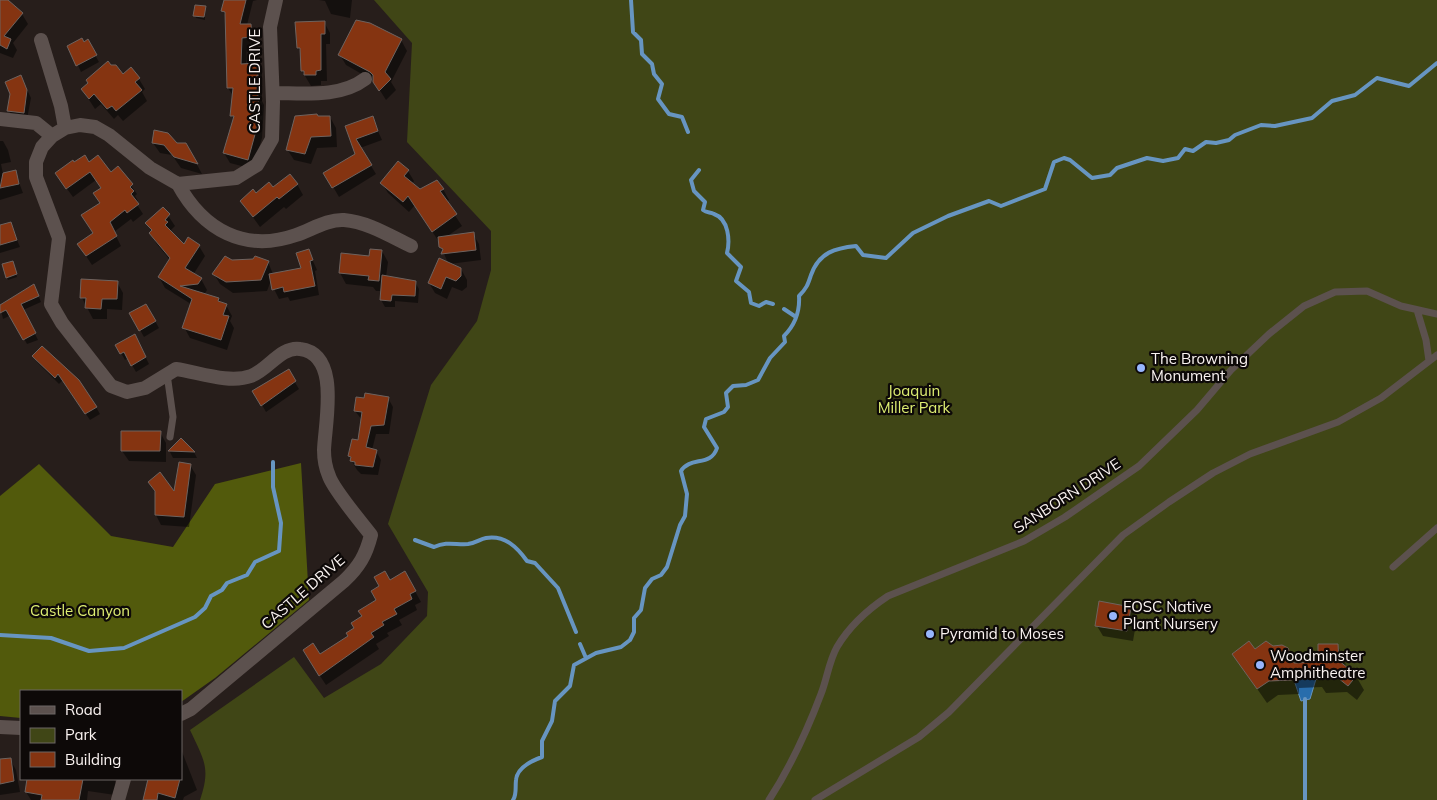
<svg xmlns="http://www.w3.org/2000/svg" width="1437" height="800" viewBox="0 0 1437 800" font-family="Mulish,sans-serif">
  <rect width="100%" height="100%" fill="#271e1b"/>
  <path fill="#404616" d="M374,0H1437V800H200C211,768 204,760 190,730L294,657L324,698L381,664L427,616L428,592L388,524L431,385L477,321L491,270V231L407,142L412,43Z"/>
  <path fill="#525a0c" d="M301,463L309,600L215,678L181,702V691H21V718L0,716V496L39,464L111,536L173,547L215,484Z"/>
  <path fill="#286dac" stroke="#6795c1" d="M1316,673V679L1310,699L1301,701L1292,674Z"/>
  <path fill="#0007" d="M0,0H6L22,14L28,24L13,43L17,50L13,58L0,53Z
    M225,0H257L253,1L247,25H250L256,35V47H247L246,65L257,64L262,74V101L264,105L262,138L253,169L230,163L224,153L234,120L232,115L234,97L228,88L227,18L222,10Z
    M319,0H352L350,18L331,14L325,1Z
    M205,7V20L196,18L195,15Z
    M324,22L330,33V44H326L327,81H321V85L311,86L302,71V53L298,48Z
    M401,40L407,51L391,82L396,90L386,100L374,81L346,65L340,55Z
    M87,41L99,62L81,72L69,46Z
    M111,66L123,76L139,79L145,89L142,92L147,101L123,121L118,115L114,119L101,104L95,109L82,89Z
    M21,77L31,98L27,119L13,118L9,111Z
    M318,117H330L336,128L337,147L317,148L311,164L294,160L287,149Z
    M372,118L382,140L360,148L376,174L339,197L325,173L356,155L347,126Z
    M0,141H3L8,150L11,162L1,164L3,174L15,172L23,193L0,200Z
    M153,143L186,144L202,174L181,168L172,155L160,153Z
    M89,164L110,174L118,168L137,194L135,196L138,201L136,203L143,214L133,222L131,219L114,232L121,246L92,265L84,253L94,233L102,189L96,180L73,197L62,182Z
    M408,171L414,181L412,184L419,191L443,189L449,200L446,202L462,226L446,237L473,234L479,244L481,260L449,264L461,269L467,280V287L462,291L452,287L447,299L435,293L429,283L448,263L439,242L415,205L409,212L388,193L382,183Z
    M297,184L303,195L286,209L284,207L260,227L241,201L273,189Z
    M163,208L175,226L171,230L173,234L184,246H199L205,256L193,275L201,279L207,290L204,295L219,299L221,303L226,305L232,316L230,321L234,328L227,350L190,338L184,327L191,304L165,288L159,277L170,260L156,243L149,225Z
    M10,223L20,247L0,253V226Z
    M308,250L317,270L315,271L319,295L290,301L288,297L279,299L274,289L272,278L267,291L233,293L220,284L214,274L231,262H268L273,274L303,269Z
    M382,251L388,262L386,277L415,282L419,289L418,303L395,301V307H385L381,300L382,291H376L373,287L346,284L340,273Z
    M14,265L17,277L8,280L7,277Z
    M117,282L123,293L122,310L107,309V319H93L82,298Z
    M37,292L41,302L23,310L38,340L27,344L11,315L3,319L0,306Z
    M146,305L159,328L144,337L131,314Z
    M138,342L149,364L136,372L128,358L125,360L117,346Z
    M42,347L96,407L100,414L90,420L63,380L59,384L38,363L34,357Z
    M288,371L299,389L266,412L254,391Z
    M388,398L393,407L389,434H376L372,450L376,451L381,460L378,475L361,474L357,470L349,456L359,442L362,420L355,411L365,399Z
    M160,432L166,443V462L129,461L122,451Z
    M181,440L194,452L197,458H173L170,452Z
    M190,465L196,475L189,527L161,525L156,515V494L149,482L174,494Z
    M405,573L421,602L415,605L417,610L399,620L402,625L387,633L389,636L376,644L379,649L326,685L310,661L349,637L390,581Z
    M1130,608L1137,618L1133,641L1103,636L1097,626Z
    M1337,645L1345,659L1346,668L1356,676L1364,690L1357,700L1347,692L1326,693L1322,687L1299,688V694L1278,695L1267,703L1233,654L1272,647L1288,649L1296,664L1319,663Z
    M181,749L197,790L184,797L183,800H143L150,779H181Z
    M10,759L16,770L20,792L0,795V762Z
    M29,779H114L116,784L115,795L88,791L87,800H31L26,792Z"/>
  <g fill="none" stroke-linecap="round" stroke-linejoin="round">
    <path stroke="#6795c1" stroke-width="4" d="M631,0L633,32L641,40L642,54L652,64L654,74L662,84L658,99L669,114L682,117L688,132
      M699,170L691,180L694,191L705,202L703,210C707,213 710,212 714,214C729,219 730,241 727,253L741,267L736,281L749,292L751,303L759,306L766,302L773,304
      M784,309L796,317
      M415,540L434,547C447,541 456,545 468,544C476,543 480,539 486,538C505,535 517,547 527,561L535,563L558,588L576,632
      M0,635L51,638L89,651L124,648L195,617L205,608L211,596L222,590L227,583L247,575L255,562L279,551L281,523L273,487V462
      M580,644L586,658
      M1305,699V800
      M513,800C517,794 515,788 516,780C517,768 531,761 542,757V741L552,721L555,701L570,686L574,665L596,653L621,647L630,640L634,632V618L641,610L645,588L652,579L661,575L667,567L680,525L685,516L687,494L681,471C690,456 711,467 717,448L704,427L706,419L724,412L728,407L726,393L733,386L746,385L758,380L770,358L785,342L784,336C795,325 800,312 799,296C807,288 808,284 811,275C819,252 836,248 856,246L863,255L886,258L913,233L948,216L989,201L1001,206L1045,189L1054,162L1064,158L1070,160L1092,178L1110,175L1117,168L1147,158L1163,161L1178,158L1185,149L1193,151L1206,142L1216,143L1229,140L1235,135L1261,125L1275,126L1312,118L1332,101L1355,95L1377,78L1409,86L1437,63"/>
  </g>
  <path fill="#853411" stroke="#6e635f" d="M0,0H8L23,13L4,36L11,39L7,49L0,45Z
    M224,0H246L240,24H251L252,37L242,38L241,64L257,63L258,76H256L259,107L257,127L248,160L223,153L234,116H230L233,88H227L225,12L221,11Z
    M195,5L206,6L204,17L193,16Z
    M356,20L370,23L402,39L385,72L391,79L379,91L373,82V75L370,72L338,55Z
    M325,21V34H321V70L316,71V75H304V71H301L300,48H297L295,22Z
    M82,38L84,42L88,39L97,55L76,66L67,46Z
    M108,61L111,65H116L123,74L131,67L140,78L135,82L142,90L116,111L112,106L107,109L94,94L89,99L81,89L88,83L86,80Z
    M21,75L27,90L24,113L7,111L10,94L5,82Z
    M317,114L318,116H330L331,136L311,137L305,154L286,150L295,116Z
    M373,116L378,131L356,139L372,165L332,188L323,173L355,154L345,126Z
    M154,130L168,133L177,143H186L198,164L174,157L164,145L152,143Z
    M85,155L89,162L98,155L111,172L118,166L133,184L130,187L134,191L131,194L139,204L127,213L125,210L110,222L117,236L86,256L77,244L93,233L81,215L100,203L93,193L101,188L90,172L66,189L55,173L73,160L74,162Z
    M398,161L409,170L404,176L420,189L437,180L444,189L440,191L457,214L432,232L408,196L403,202L380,183Z
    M16,170L19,184L0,188L3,173Z
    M290,174L298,184L279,199L277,197L253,217L240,201L253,189L256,193L269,182L273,187Z
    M163,207L170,214L165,220L168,222L165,225L184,244L188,237L200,245L185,268L202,278L198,284L180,286L219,298L218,301L227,304L223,315L229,316L221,340L182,328L192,299L158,277L170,258L149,233L152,230L145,223Z
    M11,222L17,240L0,245V225Z
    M474,232L476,250L441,254L443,249L439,247L438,237Z
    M309,249L313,260L310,261L315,286L284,292L283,287L272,290L269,274L301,268L296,253Z
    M370,249L382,250L379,281L368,280L369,276L339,273L341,253L369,256Z
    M225,256L232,260L253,259L255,256L269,261L261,280L226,282L212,274Z
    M439,258L461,268V276L456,281L446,277L441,289L428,283Z
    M13,261L17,274L6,278L2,264Z
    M382,275L416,281L415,296L392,295L391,301L380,300Z
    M81,279L118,281L117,299H102L101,309L85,308L86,298H80Z
    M34,284L39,296L21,304L36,333L23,340L6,310L0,313V305Z
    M146,304L156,321L139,331L129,313Z
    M135,334L146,357L131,366L124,352L120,354L115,345Z
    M42,346L79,380L97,407L85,414L58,374L55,378L32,356Z
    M289,369L296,381L261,406L252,391Z
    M365,393L389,397L384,425L371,426L366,447L377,450L373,467L355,465V462L350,461L351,457L348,456L352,439L358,440L362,412L354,411L356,397L364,398Z
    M121,431H161L160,451H121Z
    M181,438L195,452L168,451Z
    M179,462L191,464L184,517L155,515V491L148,482L160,472L174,491Z
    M385,571L390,580L405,571L416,591L410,594L412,599L394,609L397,614L382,622L384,625L371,633L374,637L319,676L303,650L313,643L320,654L348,636L346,633L354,628L351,623L362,616L358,611L376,600L371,591L379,586L374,577Z
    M1099,601L1131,607L1127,631L1095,626Z
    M1249,641L1255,649L1266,641L1273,646L1282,645L1288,648L1294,663L1318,662V644H1338L1339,661L1357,675L1348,686L1338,678L1316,679V673L1292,674V680L1269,681L1257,689L1232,654Z
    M11,758L14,781L0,784V759Z
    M27,779H83L79,800H41L42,795L25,792Z
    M148,779H180L175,798L158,793L157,800H143Z"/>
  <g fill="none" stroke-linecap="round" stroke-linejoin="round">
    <path stroke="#5c514e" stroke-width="7" d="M1417,310L1426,340L1429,361
      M167,374L173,417L170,437
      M1393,567L1437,528
      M769,800C791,766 807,731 821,694C827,679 829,661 837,647C850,625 867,610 888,596L1024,541L1065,517L1139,466L1197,410L1231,370L1269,334L1304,306L1335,292L1367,291L1401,306L1437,314
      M815,800L919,737L949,712L1123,535L1169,502L1213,473L1250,454L1338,422L1381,398L1437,355"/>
    <path stroke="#5c514e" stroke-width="14" d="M41,40L61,106L65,128
      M273,93C303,93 340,98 365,79
      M0,119L36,123L52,136
      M178,184C203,230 245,253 296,235C311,230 328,219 344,220C368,222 390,236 411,246
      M181,714L191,709L344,581C359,567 366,555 371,535C361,522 333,489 329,476C326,469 324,458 324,450C325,422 341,354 300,349C281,346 268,370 251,376C229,384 198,372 176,369L145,388L127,392L111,386L62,323L51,304L59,238L36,177V162L42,147L52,136L65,128L80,125L95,127L109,135L150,168L178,184L236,178L257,165L272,139L273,102L270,27L276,0
      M0,727L21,728
      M118,800L124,779"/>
  </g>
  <g fill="#97b6fd" stroke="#0d0908" stroke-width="2">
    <circle cx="1141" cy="368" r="5"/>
    <circle cx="1113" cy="616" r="5"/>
    <circle cx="930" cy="634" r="5"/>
    <circle cx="1260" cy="665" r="5"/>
  </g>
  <g text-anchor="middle" stroke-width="4.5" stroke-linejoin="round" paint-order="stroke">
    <g font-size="15" fill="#faf3f1" stroke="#0d0908">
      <text transform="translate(255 81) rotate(-90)" y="5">CASTLE DRIVE</text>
      <text transform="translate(1067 496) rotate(-33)" y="5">SANBORN DRIVE</text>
      <text transform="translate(303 592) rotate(-41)" y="5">CASTLE DRIVE</text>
    </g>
    <g font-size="15" fill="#faf3f1" stroke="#0d0908" text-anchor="start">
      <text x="1151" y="364">The Browning<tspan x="1151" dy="17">Monument</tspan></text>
      <text x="1123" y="612">FOSC Native<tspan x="1123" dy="17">Plant Nursery</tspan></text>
      <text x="940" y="639">Pyramid to Moses</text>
      <text x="1270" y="661">Woodminster<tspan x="1270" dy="17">Amphitheatre</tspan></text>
    </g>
    <g font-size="15" fill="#deee72" stroke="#0d0908">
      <text x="914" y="396">Joaquin<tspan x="914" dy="17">Miller Park</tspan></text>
      <text x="80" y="616">Castle Canyon</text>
    </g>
  </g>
  <rect x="20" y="690" width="162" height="90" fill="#0d0908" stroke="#6c6765"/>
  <rect x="30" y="706" width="25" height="8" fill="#5c514e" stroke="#6c6765"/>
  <text x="65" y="715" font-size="15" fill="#faf3f1">Road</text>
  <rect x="30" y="728" width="25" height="15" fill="#404616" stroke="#6c6765"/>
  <text x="65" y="740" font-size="15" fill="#faf3f1">Park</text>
  <rect x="30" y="752" width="25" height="15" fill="#853411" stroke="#6c6765"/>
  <text x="65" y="765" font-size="15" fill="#faf3f1">Building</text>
</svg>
